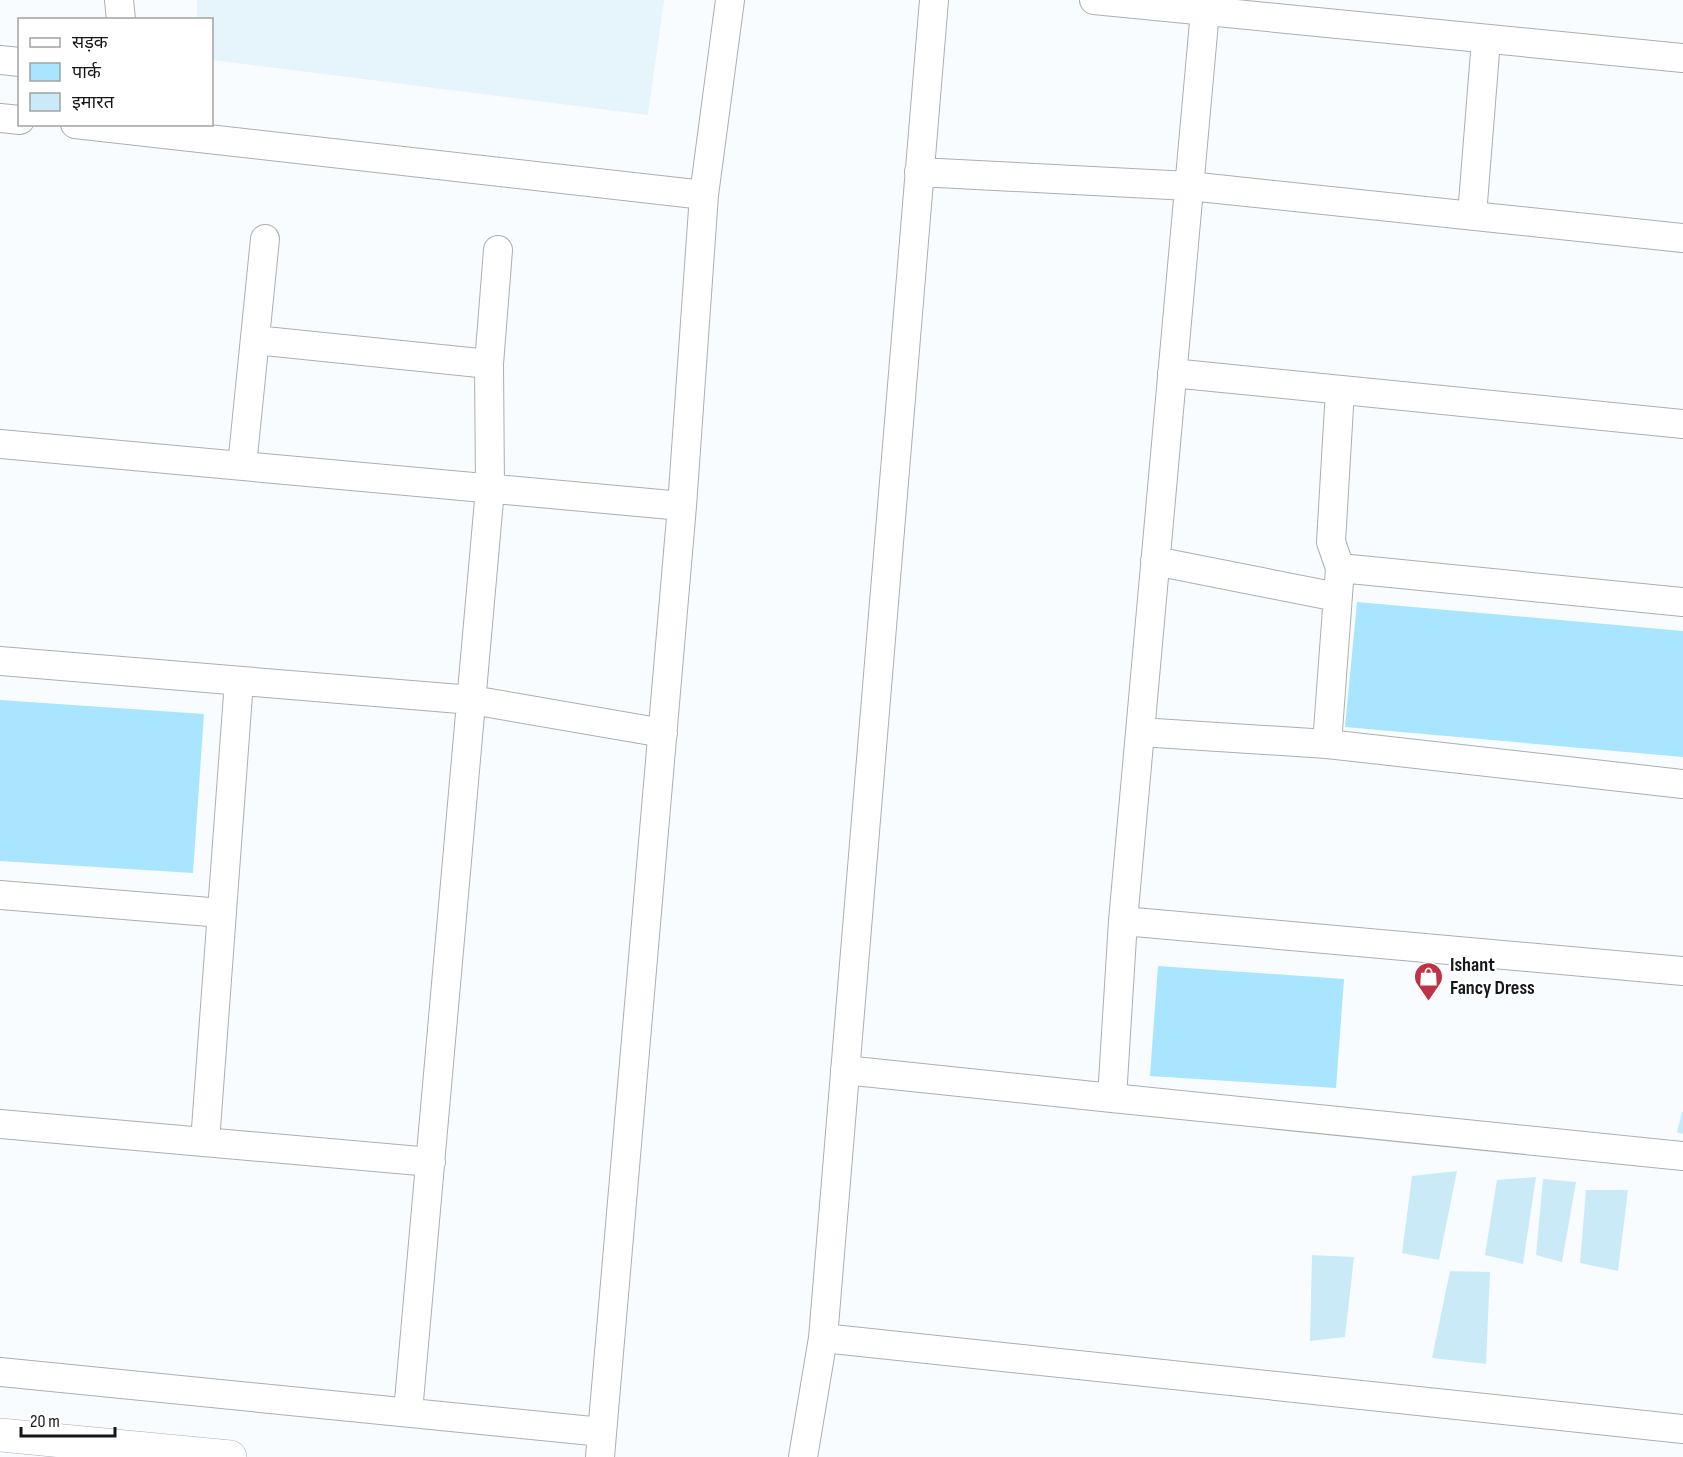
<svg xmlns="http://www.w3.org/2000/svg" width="1683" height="1457" viewBox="0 0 1683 1457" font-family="'Sofia Sans Condensed','Noto Sans Devanagari',sans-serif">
  <rect width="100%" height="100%" fill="#f8fcff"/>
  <path fill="#e6f4fb" d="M197,0H664L648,115L212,60V20L197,19Z"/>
  <path fill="#aae5ff" d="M1357,602L1683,631V757L1345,727Z
    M0,700L204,714L193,873L0,861Z
    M1158,966L1344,979L1336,1088L1150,1076Z"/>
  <path fill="#cbeaf8" d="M1682,1112H1683V1134L1677,1132Z
    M1457,1171L1439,1260L1402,1253L1412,1176Z
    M1536,1177L1523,1264L1485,1255L1497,1180Z
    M1543,1179L1576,1182L1562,1262L1536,1255Z
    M1586,1190H1628L1618,1271L1580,1263Z
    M1312,1255L1354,1257L1345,1337L1310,1341Z
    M1450,1271L1490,1272L1486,1364L1432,1358Z"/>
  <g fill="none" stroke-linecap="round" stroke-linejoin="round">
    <defs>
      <path id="street" d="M119,0L121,20
        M934,0L823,1338L1683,1429
        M1094,0L1683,58
        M0,60L20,62
        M0,118L20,120
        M75,124L704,195
        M919,172L1189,186L1683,238
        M1472,215L1486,40
        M255,340L489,364
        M1172,373L1683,424
        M0,444L682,506
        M242,466L265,239
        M1155,561L1337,597
        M1340,568L1683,602
        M0,661L472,700L663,733
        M1140,732L1327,744L1683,784
        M1327,744L1340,568L1331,542L1340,390
        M0,895L222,913
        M1123,921L1205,11
        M845,1070L1112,1098L1123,921L1683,971
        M1112,1098L1683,1156
        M0,1124L431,1162
        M205,1142L239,681
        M0,1372L602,1432
        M408,1412L490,489L489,364L498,250
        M600,1457L682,506L704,195L730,0
        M803,1457L823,1338"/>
      <path id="secondary" d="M0,1435L230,1457"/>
    </defs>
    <use href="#street" stroke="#aaafb2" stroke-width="30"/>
    <use href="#secondary" stroke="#aaafb2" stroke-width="34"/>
    <use href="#street" stroke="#fff" stroke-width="28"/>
    <use href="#secondary" stroke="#fff" stroke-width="33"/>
  </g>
  <defs>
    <symbol id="shop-pin" viewBox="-11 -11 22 30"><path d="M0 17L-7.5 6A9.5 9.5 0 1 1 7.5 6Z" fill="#c13148" stroke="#fff"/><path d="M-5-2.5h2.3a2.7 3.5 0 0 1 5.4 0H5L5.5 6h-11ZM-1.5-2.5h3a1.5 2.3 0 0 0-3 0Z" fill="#fff"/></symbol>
  </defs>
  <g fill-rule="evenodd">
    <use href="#shop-pin" x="1412" y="960" width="33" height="45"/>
  </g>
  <g text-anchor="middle" stroke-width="4.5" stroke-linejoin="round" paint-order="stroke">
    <g font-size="20" font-weight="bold" fill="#151718" stroke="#fff" text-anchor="start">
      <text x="1450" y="971">Ishant<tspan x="1450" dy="23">Fancy Dress</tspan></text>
    </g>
  </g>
  <rect x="18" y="18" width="195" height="108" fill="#ffffff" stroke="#a1a2a3" stroke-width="1.5"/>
  <rect x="30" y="38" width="30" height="9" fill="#ffffff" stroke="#a1a2a3" stroke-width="1.5"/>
  <text x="72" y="48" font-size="18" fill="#151718">सड़क</text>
  <rect x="30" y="63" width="30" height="18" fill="#aae5ff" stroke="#a1a2a3" stroke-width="1.5"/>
  <text x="72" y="78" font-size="18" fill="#151718">पार्क</text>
  <rect x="30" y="93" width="30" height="18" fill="#cbeaf8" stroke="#a1a2a3" stroke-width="1.5"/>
  <text x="72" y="108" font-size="18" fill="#151718">इमारत</text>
  <path d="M21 1427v9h94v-9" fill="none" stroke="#151718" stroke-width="3"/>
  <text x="30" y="1427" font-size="18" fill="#151718" stroke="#ffffff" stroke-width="4.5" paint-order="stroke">20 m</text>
</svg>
